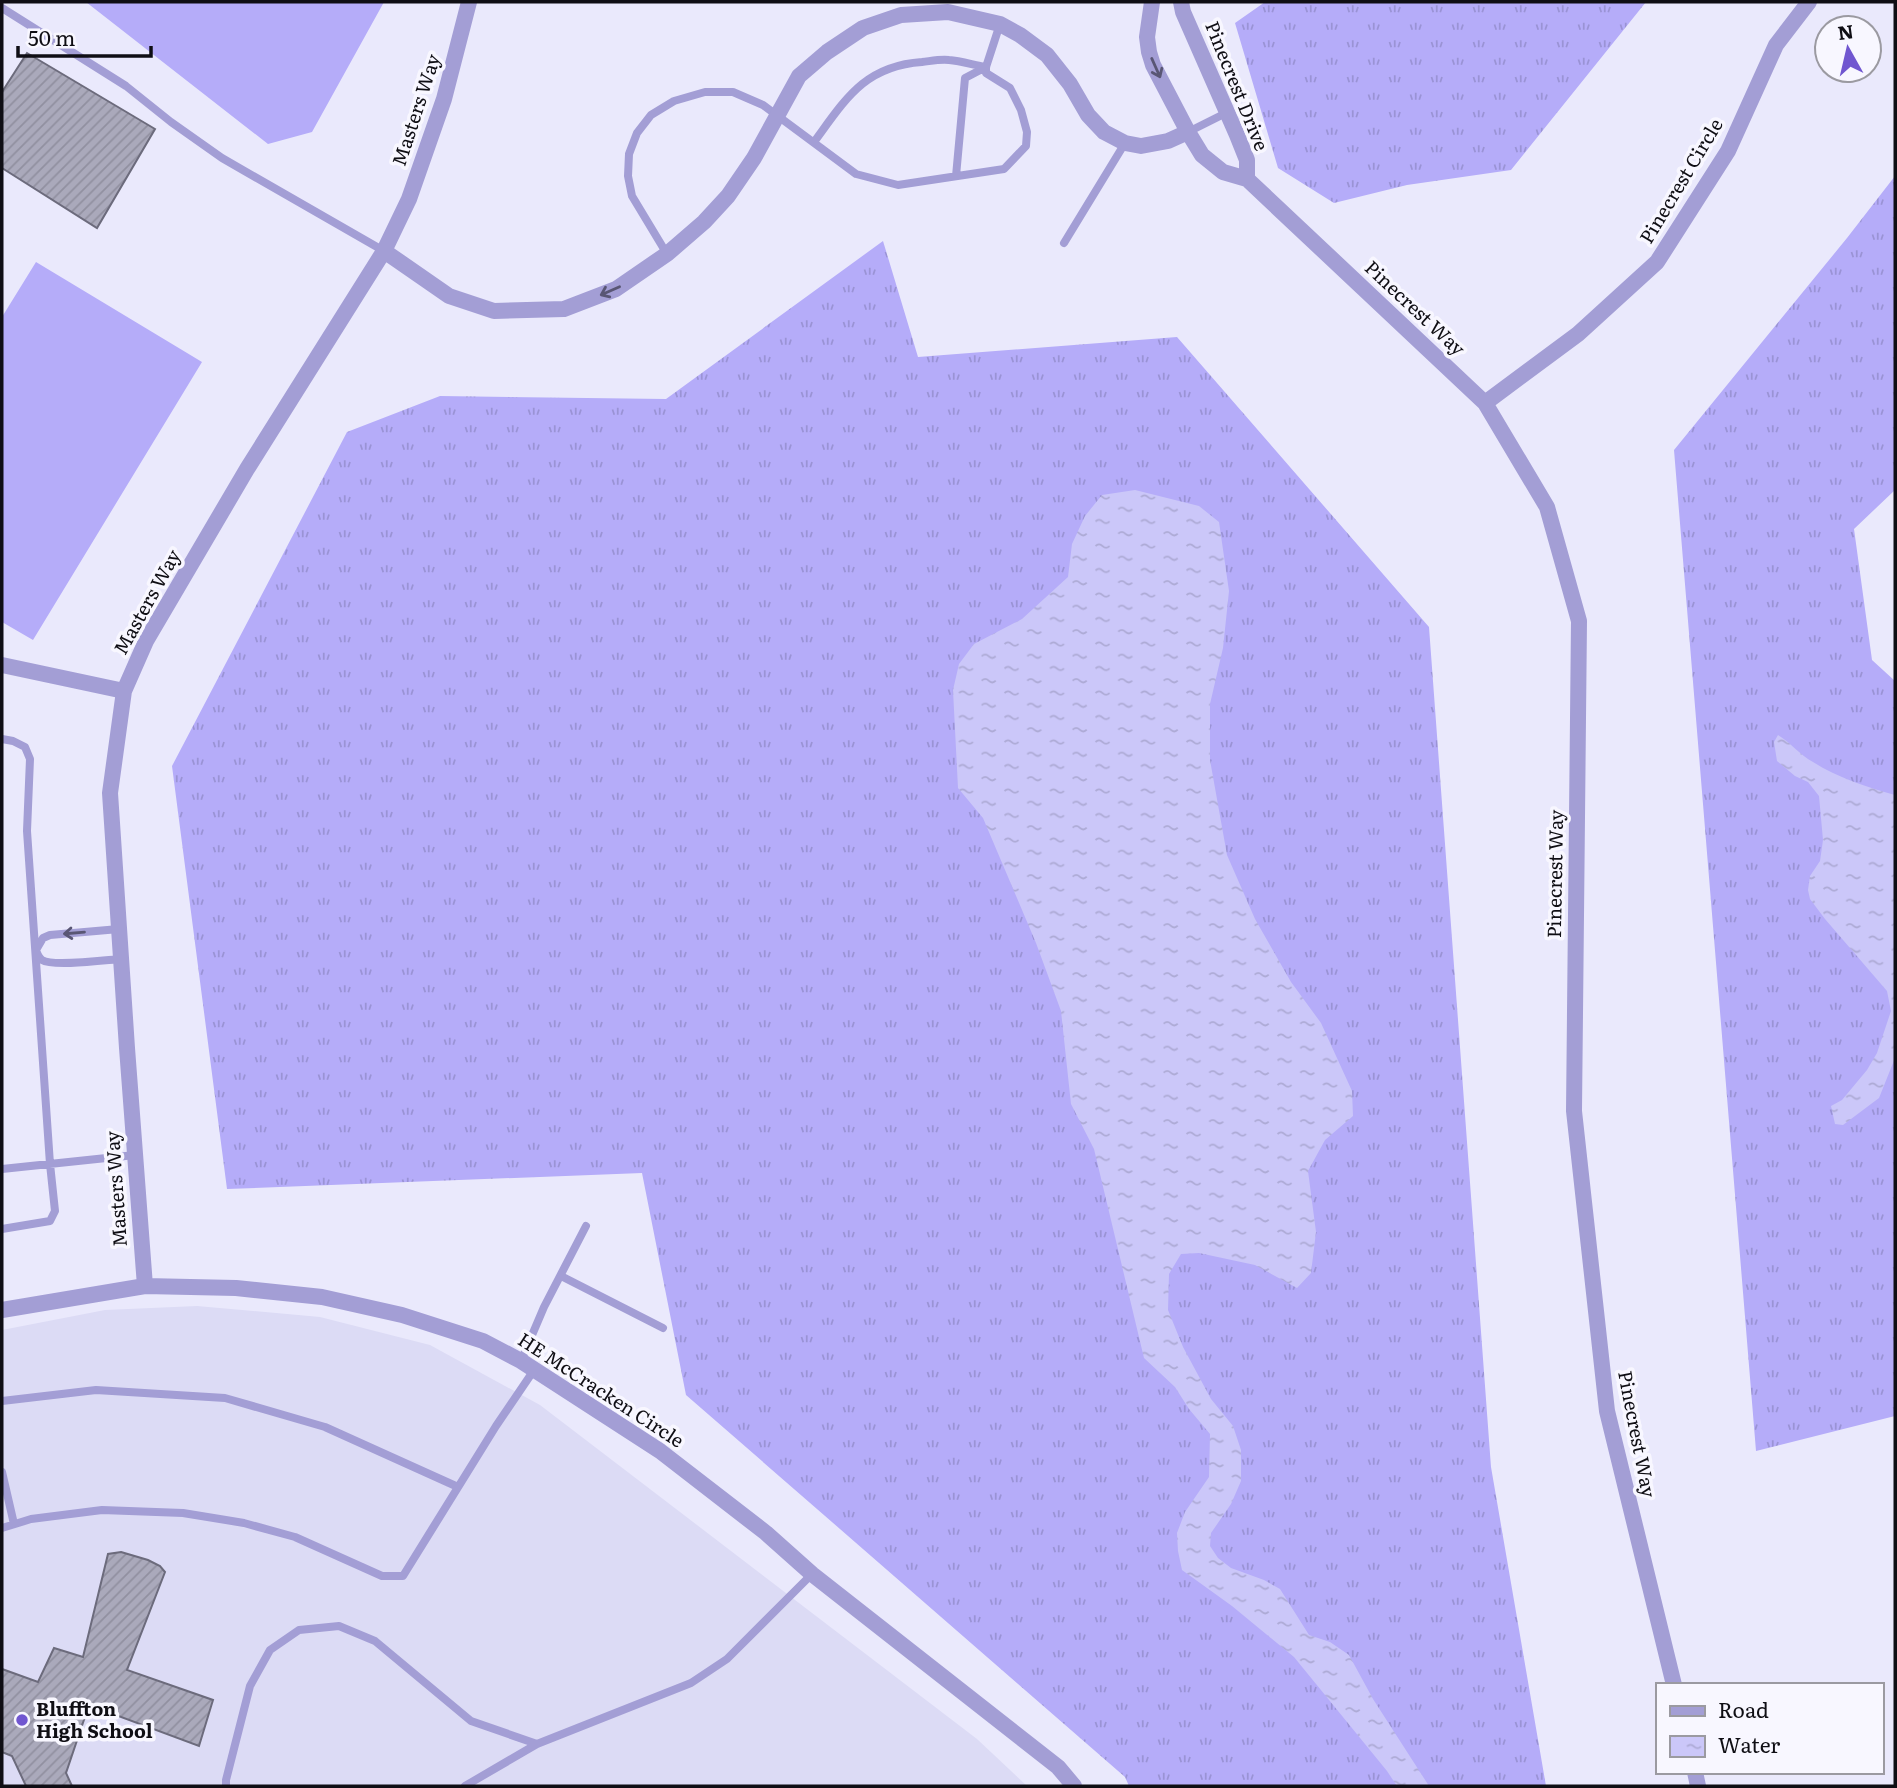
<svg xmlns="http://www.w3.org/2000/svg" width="1897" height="1788" viewBox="0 0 1897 1788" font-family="Literata,serif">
  <defs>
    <pattern id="grass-tufts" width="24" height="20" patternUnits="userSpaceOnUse" patternTransform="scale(1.75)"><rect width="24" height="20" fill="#b5acf9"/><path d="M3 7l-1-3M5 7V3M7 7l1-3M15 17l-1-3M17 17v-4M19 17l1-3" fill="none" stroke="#9a93d5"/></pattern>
    <pattern id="water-ripples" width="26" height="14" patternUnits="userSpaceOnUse" patternTransform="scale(1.75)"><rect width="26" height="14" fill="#cbc7f9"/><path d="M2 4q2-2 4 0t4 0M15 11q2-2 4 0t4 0" fill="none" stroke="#adaad5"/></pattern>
    <pattern id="building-hatch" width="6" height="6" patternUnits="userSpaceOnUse" patternTransform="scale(1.75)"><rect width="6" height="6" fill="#aaa9bb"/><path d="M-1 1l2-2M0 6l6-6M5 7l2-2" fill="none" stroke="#9190a0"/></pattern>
  </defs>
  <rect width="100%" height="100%" fill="#eae9fc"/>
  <path fill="#dcdbf5" d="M197,1306L320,1317L430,1345L540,1405L977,1739L1027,1786H2V1330L105,1310Z"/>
  <path fill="url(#grass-tufts)" d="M1265,2H1646L1511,170L1407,185L1334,203L1278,168L1235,23Z
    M1895,176V490L1854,529L1872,660L1895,681V1416L1756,1451L1674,450L1847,238Z
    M883,241L918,357L1177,337L1429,627L1491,1467L1546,1786H1129L1125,1777L686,1395L642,1173L227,1189L172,766L347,432L440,396L666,399Z"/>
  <path fill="#b5acf9" d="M86,2H384L312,132L268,144Z
    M36,262L202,362L33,640L2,622V317Z"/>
  <path fill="url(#water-ripples)" d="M1135,490L1199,506L1219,522L1229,591L1223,648L1210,704V760L1227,855L1255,919L1291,982L1321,1023L1352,1091L1353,1116L1325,1140L1308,1171L1316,1232L1311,1273L1297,1288L1255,1265L1199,1253L1181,1254L1169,1274L1168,1310L1183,1347L1211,1399L1233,1426L1241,1450V1481L1231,1504L1211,1533L1210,1546L1218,1558L1231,1568L1264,1580L1280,1589L1309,1635L1330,1642L1349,1655L1373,1699L1429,1786H1397L1387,1771L1294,1657L1232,1606L1182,1570L1178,1551L1177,1533L1185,1512L1209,1477L1210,1434L1189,1409L1175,1387L1144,1358L1094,1149L1071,1104L1061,1011L1036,943L983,818L958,788L953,690L959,664L974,644L1022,619L1068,577L1072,544L1085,516L1102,495Z
    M1778,735C1791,743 1800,755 1813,762C1838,778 1867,787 1895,795V1058L1879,1098L1843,1125L1835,1124L1831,1106L1842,1100L1867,1070L1877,1053L1891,1011L1887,991L1825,919L1810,899L1808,890L1810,876L1820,861L1823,840L1819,796L1808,782L1795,776L1777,761L1774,742Z"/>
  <path fill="url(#building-hatch)" stroke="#6c6b7c" stroke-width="2" d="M27,53L155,129L97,228L2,168V92Z
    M121,1552L148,1560L160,1566L165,1572L127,1670L213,1700L199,1746L89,1705L66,1773L72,1786H26L12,1756L2,1752V1669L38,1682L54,1648L83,1657L108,1554Z"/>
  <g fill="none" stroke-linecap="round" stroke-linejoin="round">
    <path stroke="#a39ed5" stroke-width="8" d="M2,8L126,86L171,122L222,158L384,251
      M1188,132L1228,112
      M814,142C845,100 864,66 922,62C931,61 940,59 949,60C961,61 974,65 986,67
      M956,176L965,78L986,67
      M1064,243L1125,143
      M667,254L632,196L628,176L629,154L637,133L651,115L674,101L705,92H733L763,105L856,174L898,185L1004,169L1026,146L1027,132L1021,110L1010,88L986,73V67L1000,24
      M2,739L13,741L25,747L30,759L27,831L50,1164L55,1211L50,1221L2,1229
      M119,929L50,935L43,938L36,950C37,953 39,958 42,960C53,967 106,960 121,959
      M2,1169L135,1155
      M561,1276L663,1328
      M521,1361L544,1307L586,1226
      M2,1401L96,1390L225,1398L325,1427L458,1487
      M2,1472L14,1524
      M2,1528L31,1519L102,1510L183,1513L244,1523L295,1537L382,1576H403L496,1426L534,1370
      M226,1786V1780L250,1686L270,1650L299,1630L339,1626L375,1641L471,1721L537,1744
      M465,1786L537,1744L691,1683L727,1659L812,1574"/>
    <path stroke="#a39ed5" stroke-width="16" d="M1152,2L1147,37L1149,52L1153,65L1188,132L1202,155L1223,172L1247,179L1485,403L1547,507L1579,621L1574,1111L1607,1411L1674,1685
      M1181,2L1183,12L1237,135L1247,160V179
      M384,251L449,296L494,311L564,309L616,289L667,254L704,222L728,196L754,158L799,76L827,52L863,28L901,15L948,12L1000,24L1020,35L1047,55L1070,84L1088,115L1104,132L1125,143L1141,146L1168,141L1188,132
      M1485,403L1578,334L1657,262L1728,151L1776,45L1809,2
      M2,665L124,691
      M145,1286L127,1048L110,793L124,691L146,641L247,469L384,251L409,199L444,99L469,2
      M2,1310L145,1286L236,1288L322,1297L402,1315L483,1341L521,1361L660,1451L766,1533L812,1574L1058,1767L1074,1786
      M1695,1772L1698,1786"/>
  </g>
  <defs><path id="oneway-shaft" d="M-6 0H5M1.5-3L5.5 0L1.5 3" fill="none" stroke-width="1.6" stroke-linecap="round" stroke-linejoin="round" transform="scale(1.75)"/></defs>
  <g stroke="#595674">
    <use href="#oneway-shaft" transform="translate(1156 68) rotate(66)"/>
    <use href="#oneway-shaft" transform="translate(610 291) rotate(156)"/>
    <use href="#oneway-shaft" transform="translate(74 933) rotate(175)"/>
  </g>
  <circle fill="#7056d0" stroke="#f8f7ff" stroke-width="2.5" cx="22" cy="1720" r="7"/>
  <g text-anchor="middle" stroke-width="7" stroke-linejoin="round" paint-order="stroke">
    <g font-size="19" fill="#0f0e14" stroke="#f8f7ff">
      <text transform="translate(1237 86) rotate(68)" y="7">Pinecrest Drive</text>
      <text transform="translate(416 110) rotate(-72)" y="7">Masters Way</text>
      <text transform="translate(1681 181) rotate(-59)" y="7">Pinecrest Circle</text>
      <text transform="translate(1415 308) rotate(43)" y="7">Pinecrest Way</text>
      <text transform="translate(147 602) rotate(-61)" y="7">Masters Way</text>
      <text transform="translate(1555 874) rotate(-89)" y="7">Pinecrest Way</text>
      <text transform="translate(116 1189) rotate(-94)" y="7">Masters Way</text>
      <text transform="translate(601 1390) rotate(33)" y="7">HE McCracken Circle</text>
      <text transform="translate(1637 1434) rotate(79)" y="7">Pinecrest Way</text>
    </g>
    <g font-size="19" font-weight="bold" fill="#0f0e14" stroke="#f8f7ff" text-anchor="start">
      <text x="36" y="1716">Bluffton<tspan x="36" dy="22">High School</tspan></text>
    </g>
  </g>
  <rect width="1897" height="1788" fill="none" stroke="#0f0e14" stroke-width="7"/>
  <rect x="1656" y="1683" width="228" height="91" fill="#f8f7ff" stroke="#9b9aa1" stroke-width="2"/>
  <rect x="1670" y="1706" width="35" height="10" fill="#a39ed5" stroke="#9b9aa1" stroke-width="2"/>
  <text x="1718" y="1718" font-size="21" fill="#0f0e14">Road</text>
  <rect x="1670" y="1736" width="35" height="21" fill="url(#water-ripples)" stroke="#9b9aa1" stroke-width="2"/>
  <text x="1718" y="1753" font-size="21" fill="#0f0e14">Water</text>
  <g transform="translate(1848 49) rotate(352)"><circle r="33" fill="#f8f7ff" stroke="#9b9aa1" stroke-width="2"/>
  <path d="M0-5L12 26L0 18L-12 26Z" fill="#7056d0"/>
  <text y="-10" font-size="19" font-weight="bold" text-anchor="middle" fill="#0f0e14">N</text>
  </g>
  <path d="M18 46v10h133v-10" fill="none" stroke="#0f0e14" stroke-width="3.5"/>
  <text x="28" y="46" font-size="21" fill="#0f0e14" stroke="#f8f7ff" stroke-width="5" paint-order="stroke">50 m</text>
</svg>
